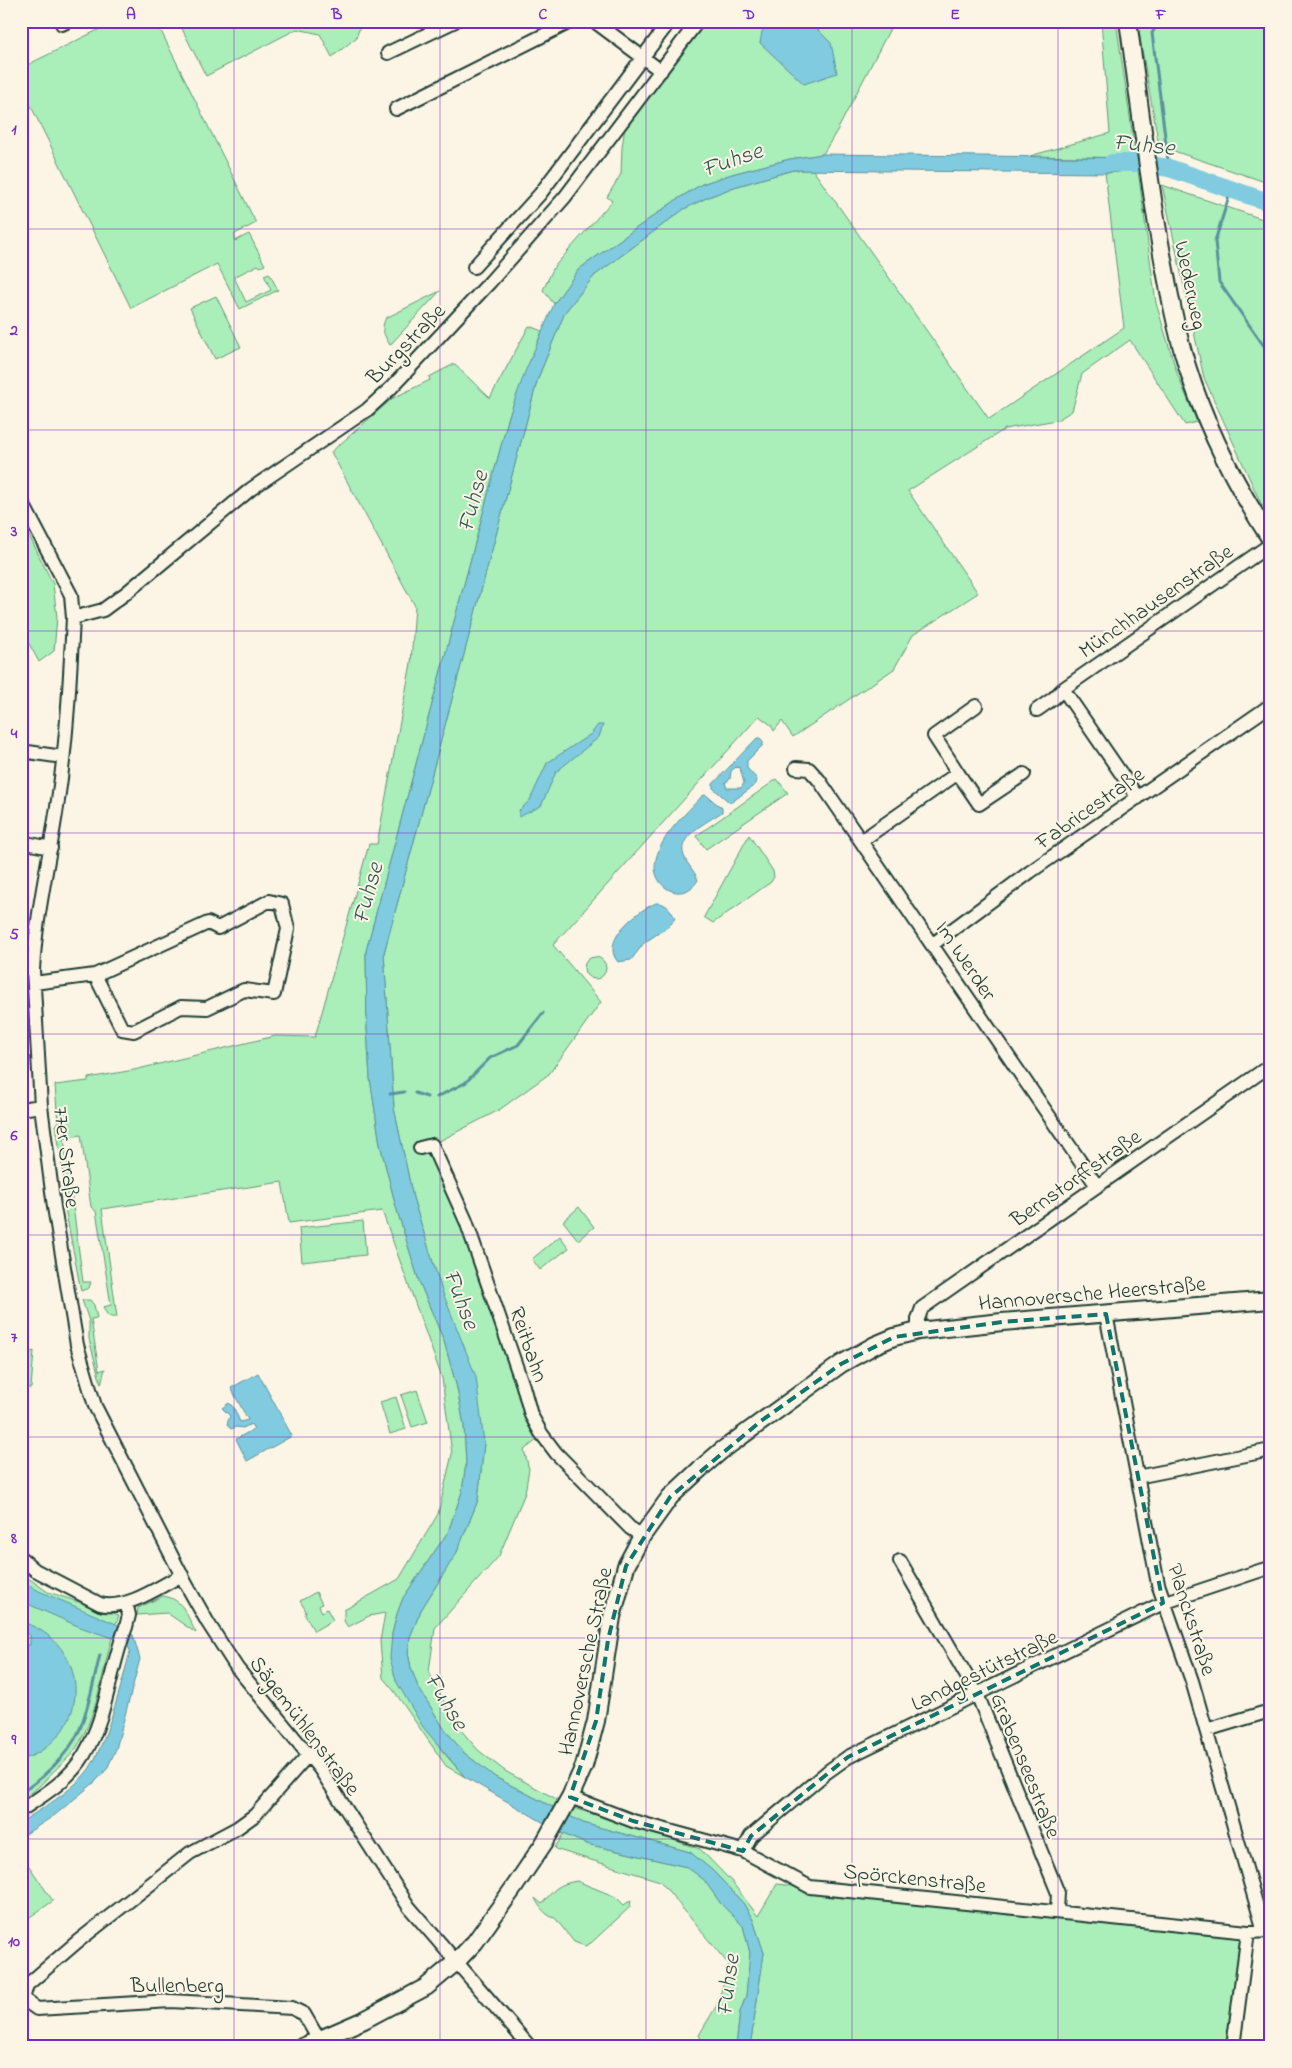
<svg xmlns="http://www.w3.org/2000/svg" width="1292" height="2068" viewBox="0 0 1292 2068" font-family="'Indie Flower',sans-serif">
  <rect width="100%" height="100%" fill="#fcf5e5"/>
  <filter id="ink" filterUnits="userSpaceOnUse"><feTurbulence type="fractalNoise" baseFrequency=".02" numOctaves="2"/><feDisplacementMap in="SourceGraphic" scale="10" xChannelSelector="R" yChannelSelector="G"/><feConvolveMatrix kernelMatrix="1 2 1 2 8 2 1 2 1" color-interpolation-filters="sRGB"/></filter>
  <g filter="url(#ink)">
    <path fill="#aaeeb9" stroke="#649676" d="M116,21H156L256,223L235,234V241L249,234L265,265L260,267L258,265L234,277L246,302L271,290L264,275L269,273L278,290L240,309L217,264L131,308L21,86V68Z
      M178,21H362L356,38L332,57L320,34L297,29L206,76Z
      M705,21H894L838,129L823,154L790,159L732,174L702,184L676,200L579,269L554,304L543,290L554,267L612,201L607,197L621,174L622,147L625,127Z
      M1101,21H1116L1136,158L1030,156L1110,133Z
      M1137,21H1271V184L1159,146Z
      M793,170H813L989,419L1124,328L1105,173L1138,170L1156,303L1177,373L1197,422L1185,425L1130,340L1082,374L1072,411L1057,420L1005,429L908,491L978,593L913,635L894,669L793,737L782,721L774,731L771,725L759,716L553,945L601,1002L549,1074L499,1110L432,1145L523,1385L546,1433L524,1450L529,1469L525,1493L499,1556L435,1628L429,1672L455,1723L478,1750L505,1771L573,1808L614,1820L700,1849L732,1882L758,1916L777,1884L1244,1935L1229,2047H750L764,1953L753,1920L743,1903L713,1871L690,1852L583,1823L495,1777L463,1752L443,1727L418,1687L411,1668L408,1653L410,1637L421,1610L457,1552L478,1500L484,1443L441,1288L413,1198L394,1108L384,953L538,378L565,312L594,276L684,209L706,198L734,187Z
      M1162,185L1271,222V504L1262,506L1204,378Z
      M440,291L390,345C384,335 380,328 386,318Z
      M216,296L241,347L215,359L190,308Z
      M529,326L542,331L509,416L366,951L367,1028L370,1078L380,1144L396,1207L419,1281L444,1341L457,1388L464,1425L466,1463L462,1492L448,1532L403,1598L397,1614L392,1634L396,1681L443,1752L465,1777L446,1766L394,1691L383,1678L380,1641L385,1613L369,1616L348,1627L344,1621V1610L399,1579L438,1514L452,1454L442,1378L382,1211L289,1223L282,1182L102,1209L117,1317C108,1318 107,1315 103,1307L111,1305L96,1211L91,1207L81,1135L64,1138L83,1282H91L89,1288L81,1291L65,1208L66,1194L56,1125L58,1123L55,1085L88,1081V1078L134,1070L275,1036L315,1037L369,844H377L411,663L415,606L331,452L393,398L430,380L429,377L454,364L490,398Z
      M21,519L53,584L57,617L54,651L39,662L21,629Z
      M21,758L29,759L21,834Z
      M777,779L788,793L706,849L696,836Z
      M749,835L773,871L774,877L771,882L713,923L704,917Z
      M584 968a11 11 0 1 1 22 0a11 11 0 1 1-22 0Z
      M579,1207L594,1227L578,1240L563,1221Z
      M363,1221L366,1255L302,1262L299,1228Z
      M560,1236L569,1248L540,1270L532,1259Z
      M82,1300H90L94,1305L97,1318L91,1319L99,1371L105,1369L101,1384L89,1339V1321Z
      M34,1351L31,1388H21V1355Z
      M417,1390L428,1422L412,1427L401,1395Z
      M396,1397L406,1429L390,1434L380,1402Z
      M21,1573L48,1592L119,1615C103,1659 101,1710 75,1750C69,1758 60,1765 53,1772C43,1783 34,1792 21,1800Z
      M316,1592L322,1604L319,1606L322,1612L327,1609L333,1620L314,1631L305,1615L306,1611L300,1601Z
      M163,1596C184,1599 187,1616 196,1633L167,1613L137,1615L138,1608Z
      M563,1834L587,1844L687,1867L704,1879L721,1904L743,1926L750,1953V1964L746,1996L740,2012L736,2047H705L699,2035L717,2005L729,1965L660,1881L558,1850L555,1848Z
      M29,1866L53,1901L27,1919L21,1910L25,1904L21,1898V1872Z
      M577,1881L616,1897L624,1905L631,1900L630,1907L591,1943L585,1946L574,1942L555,1918C547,1917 538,1906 535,1898L542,1904C554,1889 558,1884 577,1881Z"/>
    <path fill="#81cbe1" stroke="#5a929c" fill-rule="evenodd" d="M764,21H809L831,43L837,73L804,84L760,43Z
      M823,154L1136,158L1138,170L1105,173L793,170L734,187L706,198L684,209L594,276L565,312L538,378L384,953L394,1108L413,1198L441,1288L476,1377L484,1443L478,1500L457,1552L421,1610L410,1637L408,1653L411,1668L418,1687L443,1727L463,1752L495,1777L583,1823L690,1852L713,1871L743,1903L753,1920L764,1953L750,2047H736L740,2012L746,1996L750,1953L743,1926L721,1904L704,1880L687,1867L587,1844L563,1834L465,1777L423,1727L396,1681L390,1658L392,1634L397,1614L403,1598L448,1532L462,1492L466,1463L464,1425L457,1388L444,1341L419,1281L396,1207L380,1144L370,1078L367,1028L366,951L509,416L525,372L554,304L579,269L676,200L702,184L732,174L790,159Z
      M598,725H603L599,737L556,772L541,806L519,817V811L530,800L547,763L591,734Z
      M757,738H760L763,741V745L747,761V768L757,779L756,784L732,802H729L713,788V784ZM736,767L740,768L744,783L741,788H727L725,783L730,779L731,771Z
      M706,795L722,808V812C708,822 676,836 684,856C687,865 695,871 698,880C682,906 649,886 656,859C662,834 685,815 702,796Z
      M656,903C667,903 670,909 675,918L669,926L644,943L631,960L618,962C599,941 638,910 656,903Z
      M258,1373L292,1436L247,1461L236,1439L254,1429L251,1424L243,1428L236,1427L231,1429L227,1424L230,1416L222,1408L229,1403L234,1408L240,1422L248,1420L231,1388Z
      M21,1580L39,1591L116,1624L133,1635L140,1659L116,1749L107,1769L95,1782L55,1815L21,1837V1822C43,1808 69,1793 86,1773C104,1752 123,1680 130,1651L127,1643L80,1627L21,1601Z
      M21,1622C74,1636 94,1700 54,1740C45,1749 34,1757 21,1759V1645H30V1635L21,1630Z"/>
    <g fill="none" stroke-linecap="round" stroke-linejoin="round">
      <path stroke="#5a929c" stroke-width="3" d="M1160,21L1152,33L1169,168
        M1231,190L1215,241L1219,282L1271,356
        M415,1093L427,1097
        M390,1094L404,1092
        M437,1097L465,1083L490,1058L518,1045L543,1013
        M21,1793C42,1779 69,1754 79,1731C89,1708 94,1679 100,1655"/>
      <path stroke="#81cbe1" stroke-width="18" d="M1112,163H1137L1169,168L1271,203"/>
      <defs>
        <path id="minor" d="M594,21L661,71
          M62,24L68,21
          M388,53L455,21
          M396,109L572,21
          M474,267L540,194L670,21
          M21,500L71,595L73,618C70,679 67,740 58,800C50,857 36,913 33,970L41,1106L54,1207L77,1345L95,1406L186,1584L208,1623L237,1668L320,1769L409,1907L530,2047
          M73,618L103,610L126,593L251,489L367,410L391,388L490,282L565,197L698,21
          M1037,710L1054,698L1063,689
          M21,751L63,757
          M796,768L809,769L819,780L1097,1186
          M958,773L934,736L976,706
          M1138,798L1063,689L1271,544
          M861,841L958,773L979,804L1024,774
          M21,842L51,848
          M933,944L1030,872L1271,705
          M34,983L95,975L208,923L218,928L269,901L282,904L288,929L274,994L244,990L207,1008L181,1007L134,1031L122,1029L95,975
          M21,1109L41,1106
          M420,1148L432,1145L466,1221L523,1386L531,1415L541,1433L556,1453L630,1528L642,1536
          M1106,1314L1158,1584L1192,1681L1264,1931
          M918,1331V1319L922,1308L1271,1065
          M1137,1477L1271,1450
          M21,1558L35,1570L100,1604C125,1611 159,1587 182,1575
          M900,1561L977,1694L1058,1893L1057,1911
          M1206,1730L1263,1713
          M570,1797L633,1821L743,1851L810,1887L1248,1932L1271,1931
          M21,1810C44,1795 70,1779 84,1755C107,1716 110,1668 126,1627L129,1615L126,1603
          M743,1851L751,1836L827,1772L848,1757L1163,1603L1262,1570L1271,1568
          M23,1999L27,1985L77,1942L190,1853L237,1828L255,1815L309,1754
          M23,1999L37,2009L171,2001L292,2008L304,2014L319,2040
          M1233,2047L1248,1932"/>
        <path id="major" d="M1128,21C1139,99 1148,177 1162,254C1169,292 1176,330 1187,366C1206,427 1236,486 1271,540
          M302,2047L364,2020L426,1987L456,1962L475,1942L515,1886L544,1843L570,1797L584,1766L596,1721L612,1617L626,1566L642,1536L670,1497L700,1469L721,1451L841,1364L875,1345L894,1337L918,1331L1002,1322L1271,1300"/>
      </defs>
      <use href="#minor" stroke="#1f3d34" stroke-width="16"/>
      <use href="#major" stroke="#1f3d34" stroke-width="20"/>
      <use href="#minor" stroke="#fcf5e5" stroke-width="12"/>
      <use href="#major" stroke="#fcf5e5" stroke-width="16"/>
    </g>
  </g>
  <path fill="none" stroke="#0f766e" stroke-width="4" stroke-dasharray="10 6" stroke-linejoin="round" d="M1106,1314L1163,1603L848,1757L751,1836L743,1851L633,1821L570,1797L596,1721L608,1640L626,1566L670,1497L761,1421L841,1364L894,1337L1002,1322Z"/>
  <path fill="none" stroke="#7b2cbf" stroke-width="1" stroke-opacity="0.55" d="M234,21V2047M440,21V2047M646,21V2047M852,21V2047M1058,21V2047M21,229H1271M21,430H1271M21,631H1271M21,833H1271M21,1034H1271M21,1235H1271M21,1437H1271M21,1638H1271M21,1839H1271"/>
  <g text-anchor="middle" stroke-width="4" stroke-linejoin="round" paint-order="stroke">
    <g font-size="22" fill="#1f3d34" stroke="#fcf5e5">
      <text transform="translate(1192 285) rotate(78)" y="8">Wederweg</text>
      <text transform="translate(405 343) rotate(-46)" y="8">Burgstraße</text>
      <text transform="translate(1155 600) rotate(-35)" y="8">Münchhausenstraße</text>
      <text transform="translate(1089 807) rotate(-35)" y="8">Fabricestraße</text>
      <text transform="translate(967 960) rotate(56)" y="8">Im Werder</text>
      <text transform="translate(68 1157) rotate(83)" y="8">77er Straße</text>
      <text transform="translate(1075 1177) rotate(-35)" y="8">Bernstorffstraße</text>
      <text transform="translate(1092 1292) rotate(-5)" y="8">Hannoversche Heerstraße</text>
      <text transform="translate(530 1344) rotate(71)" y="8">Reitbahn</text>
      <text transform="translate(1193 1619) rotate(72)" y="8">Planckstraße</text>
      <text transform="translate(584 1661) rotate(-78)" y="8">Hannoversche Straße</text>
      <text transform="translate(984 1669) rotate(-26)" y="8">Landgestütstraße</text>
      <text transform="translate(306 1725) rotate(53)" y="8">Sägemühlenstraße</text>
      <text transform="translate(1027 1765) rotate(68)" y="8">Grabenseestraße</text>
      <text transform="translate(915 1877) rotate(6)" y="8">Spörckenstraße</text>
      <text x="177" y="1992">Bullenberg</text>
    </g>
    <g font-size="24" font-style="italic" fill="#335957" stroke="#fcf5e5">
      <text transform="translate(1144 144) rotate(6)" y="8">Fuhse</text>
      <text transform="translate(732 159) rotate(-19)" y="8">Fuhse</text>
      <text transform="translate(472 501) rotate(-75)" y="8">Fuhse</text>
      <text transform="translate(367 893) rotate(-75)" y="8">Fuhse</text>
      <text transform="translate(462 1299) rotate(69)" y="8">Fuhse</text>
      <text transform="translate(447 1701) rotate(59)" y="8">Fuhse</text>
      <text transform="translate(727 1985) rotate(-83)" y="8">Fuhse</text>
    </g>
  </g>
  <rect width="1292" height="2068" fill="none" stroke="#fcf5e5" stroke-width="55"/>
  <rect x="28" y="28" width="1236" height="2012" fill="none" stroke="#7b2cbf" stroke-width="2"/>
  <g font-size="16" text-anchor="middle" font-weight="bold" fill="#7b2cbf">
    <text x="131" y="19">A</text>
    <text x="337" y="19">B</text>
    <text x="543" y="19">C</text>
    <text x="749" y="19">D</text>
    <text x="955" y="19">E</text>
    <text x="1161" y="19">F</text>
    <text x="14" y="134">1</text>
    <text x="14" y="335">2</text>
    <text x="14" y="536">3</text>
    <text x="14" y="738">4</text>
    <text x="14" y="939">5</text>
    <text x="14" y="1140">6</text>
    <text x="14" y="1342">7</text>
    <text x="14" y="1543">8</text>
    <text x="14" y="1744">9</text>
    <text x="14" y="1946">10</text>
  </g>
</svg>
